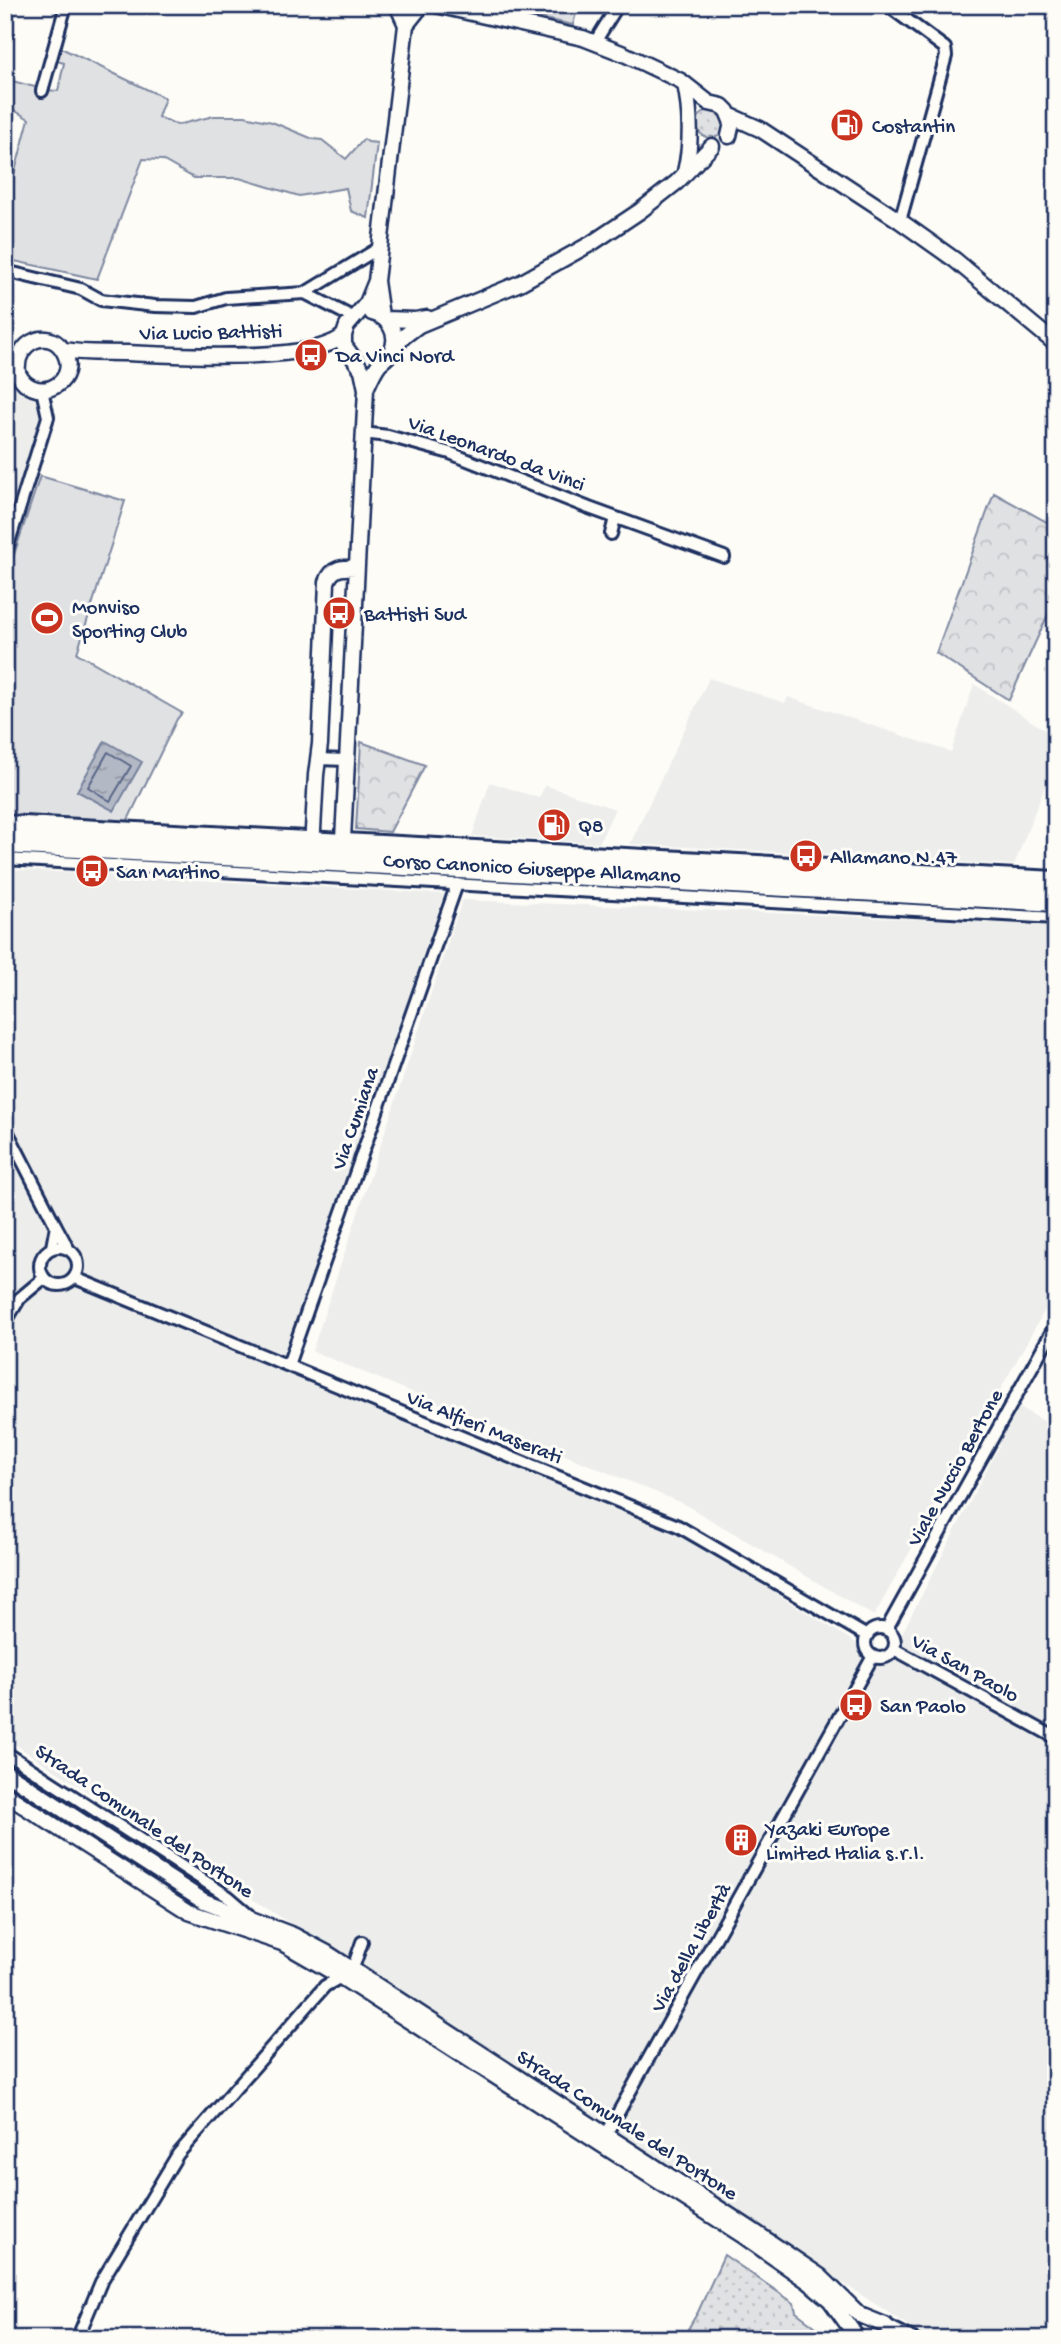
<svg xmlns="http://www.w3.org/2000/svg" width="1061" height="2344" viewBox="0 0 1061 2344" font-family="'Gochi Hand',sans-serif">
  <defs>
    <pattern id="grass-dots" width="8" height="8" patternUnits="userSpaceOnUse" patternTransform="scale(1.75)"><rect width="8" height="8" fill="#e0e1e3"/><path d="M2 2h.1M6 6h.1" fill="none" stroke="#c0c1c5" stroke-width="1.8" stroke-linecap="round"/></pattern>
    <pattern id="forest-crowns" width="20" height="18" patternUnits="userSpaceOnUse" patternTransform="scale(1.75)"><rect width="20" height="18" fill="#e0e1e3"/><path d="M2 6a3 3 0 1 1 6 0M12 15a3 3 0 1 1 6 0" fill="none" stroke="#c0c1c5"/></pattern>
    <pattern id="water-ripples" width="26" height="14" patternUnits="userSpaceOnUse" patternTransform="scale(1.75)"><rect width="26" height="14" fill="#b3b8c5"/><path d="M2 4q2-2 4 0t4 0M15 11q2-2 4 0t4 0" fill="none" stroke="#9196a3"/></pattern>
  </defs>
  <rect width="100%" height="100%" fill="#fdfcf7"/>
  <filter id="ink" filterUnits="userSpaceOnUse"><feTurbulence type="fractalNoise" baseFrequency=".0143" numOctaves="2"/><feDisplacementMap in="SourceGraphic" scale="14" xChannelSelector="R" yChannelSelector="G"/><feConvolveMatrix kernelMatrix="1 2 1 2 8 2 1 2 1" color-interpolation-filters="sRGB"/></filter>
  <g filter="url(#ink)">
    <path fill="#edeeec" d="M5,345L46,403L5,555Z
      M709,678L785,703L788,697L951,752L974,684L1056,737V758L1014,865L630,844Z
      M490,782L539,798L545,785L615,809L599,843L472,836Z
      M5,869L444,894L281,1370L686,1538L887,1662L1019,1407L1056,1428V2339H929L5,1738Z
      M462,900L1056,925V1290L874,1616L684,1504L312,1351Z"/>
    <path fill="url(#grass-dots)" stroke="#7e88a0" stroke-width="2" d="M697 124a14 14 0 1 1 28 0a14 14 0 1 1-28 0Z
      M724,2255L794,2303L796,2312L832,2339H682L698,2312Z"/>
    <path fill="url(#forest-crowns)" stroke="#7e88a0" stroke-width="2" d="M994,493L1056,527V597L1009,700L936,653Z
      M361,742L425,765L390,832L356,829Z"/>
    <path fill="#e0e1e3" stroke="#7e88a0" stroke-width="2" d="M481,5H578L573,25Z
      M59,47L165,98L158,117L177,125L214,116H245L272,122L313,139L322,140L346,159L364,139L368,142L377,143L368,218L351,211L346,188L299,196L239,178H194L162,160L143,159L97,279L5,259V209L29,119L5,105V79L46,90L58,91L64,63L54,60Z
      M40,476L125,501L77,653L182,713L177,719L127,822L5,815V582Z"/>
    <path fill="url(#water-ripples)" stroke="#76819c" stroke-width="2" d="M105,741L142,762L114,811L77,791Z"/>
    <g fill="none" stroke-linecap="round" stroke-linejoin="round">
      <path stroke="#586687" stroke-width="2" d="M108,752L131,766L110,801L88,787Z"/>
      <defs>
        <path id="minor" d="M887,5L945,48L946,56L900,221
          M595,42L618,5
          M42,91L66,5
          M5,271L81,289L101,300L155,306L196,307L226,298L305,293L354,318
          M305,293L379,248
          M363,433L388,436L450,453L589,508L724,557
          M611,534L615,518
          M5,555L48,417L42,390
          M318,759L346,760
          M5,821L1056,877
          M5,859L1056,918
          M5,1127L56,1226
          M40 1266a19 19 0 1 1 38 0a19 19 0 1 1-38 0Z
          M52,1247L56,1226L68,1248
          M75,1278L678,1526L867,1636
          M5,1323L20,1298L44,1278
          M288,1365L457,884
          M865 1643a15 15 0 1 1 30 0a15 15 0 1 1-30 0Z
          M886,1630L1056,1324
          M894,1649L1056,1738
          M5,1752L229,1897L250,1915
          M603,2140L873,1656
          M888,2326L914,2339
          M77,2339L101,2282L178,2154L325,1986L352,1971L362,1942"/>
        <path id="tertiary" d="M436,5L583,38L624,54L681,81L709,103L722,106L727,111L732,123L729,136
          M406,25L422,5
          M685,84C691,114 692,142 685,172
          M731,116L760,129L900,221L955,260L1056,344
          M381,316L376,281L406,25L397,5
          M385,319L415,320L427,318
          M5,345C13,357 15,374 25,383C46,401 77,379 65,354C52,325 14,341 18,372
          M64,350C85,354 106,352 128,353C171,355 314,364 344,335
          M390,354L403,337L419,325L520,283L592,243L640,211L677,182L712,146
          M366,389C370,380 373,372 379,364C383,360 388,357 391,352C400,335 389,317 372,313
          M312,848L316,775L320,744L327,582C332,567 343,567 356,568
          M342,859L366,389L362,370L344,345V335L347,326L367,303L376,281
          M5,1772L204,1901L293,1935L327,1953L749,2228L820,2276L860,2315L885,2325L898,2339
          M5,1794L189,1912L282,1943L341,1977L742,2235L809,2282L830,2300L856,2336"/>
        <path id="secondary" d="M5,832L1056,888
          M5,845L1056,903"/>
      </defs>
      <use href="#minor" stroke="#1b2f5e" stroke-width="16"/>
      <use href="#tertiary" stroke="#1b2f5e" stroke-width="19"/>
      <use href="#secondary" stroke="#1b2f5e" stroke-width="21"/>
      <use href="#minor" stroke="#fdfcf7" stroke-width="10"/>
      <use href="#tertiary" stroke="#fdfcf7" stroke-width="14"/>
      <use href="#secondary" stroke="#fdfcf7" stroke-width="16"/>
    </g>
  </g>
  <defs>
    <symbol id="fuel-disc" viewBox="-11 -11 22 22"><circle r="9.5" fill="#c8321e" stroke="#fdfcf7"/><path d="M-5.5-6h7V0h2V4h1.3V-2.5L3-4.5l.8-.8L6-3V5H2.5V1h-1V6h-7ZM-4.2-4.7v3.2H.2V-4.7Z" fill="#fff"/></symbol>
    <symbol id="bus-disc" viewBox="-11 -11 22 22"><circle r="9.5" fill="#c8321e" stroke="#fdfcf7"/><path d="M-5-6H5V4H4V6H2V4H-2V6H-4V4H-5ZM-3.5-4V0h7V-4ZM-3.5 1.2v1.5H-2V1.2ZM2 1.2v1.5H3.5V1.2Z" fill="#fff"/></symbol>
    <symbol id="stadium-disc" viewBox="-11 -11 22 22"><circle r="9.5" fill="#c8321e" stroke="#fdfcf7"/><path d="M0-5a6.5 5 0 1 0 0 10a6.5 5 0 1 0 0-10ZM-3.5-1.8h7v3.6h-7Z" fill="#fff"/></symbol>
    <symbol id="building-disc" viewBox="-11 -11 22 22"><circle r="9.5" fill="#c8321e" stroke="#fdfcf7"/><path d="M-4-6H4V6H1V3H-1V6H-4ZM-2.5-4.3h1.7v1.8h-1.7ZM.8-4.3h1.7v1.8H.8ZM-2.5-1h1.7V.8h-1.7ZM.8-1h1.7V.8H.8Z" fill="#fff"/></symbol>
  </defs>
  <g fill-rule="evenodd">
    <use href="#fuel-disc" x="828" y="106" width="38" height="38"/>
    <use href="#bus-disc" x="292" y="336" width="38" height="38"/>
    <use href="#bus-disc" x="320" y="594" width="38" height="38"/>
    <use href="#stadium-disc" x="28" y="599" width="38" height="38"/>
    <use href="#fuel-disc" x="535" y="806" width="38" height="38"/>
    <use href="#bus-disc" x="787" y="837" width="38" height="38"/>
    <use href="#bus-disc" x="73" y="852" width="38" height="38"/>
    <use href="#bus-disc" x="837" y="1686" width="38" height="38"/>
    <use href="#building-disc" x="722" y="1821" width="38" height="38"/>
  </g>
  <g text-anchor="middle" stroke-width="6" stroke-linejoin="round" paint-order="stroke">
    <g font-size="21" fill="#1b2f5e" stroke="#fdfcf7" text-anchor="start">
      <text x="872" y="132">Costantin</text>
      <text x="336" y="362">Da Vinci Nord</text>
      <text x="72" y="613">Monviso<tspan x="72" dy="24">Sporting Club</tspan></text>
      <text x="364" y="620">Battisti Sud</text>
      <text x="578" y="832">Q8</text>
      <text x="830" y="863">Allamano N.47</text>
      <text x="116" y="878">San Martino</text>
      <text x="880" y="1712">San Paolo</text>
      <text x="766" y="1835">Yazaki Europe<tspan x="766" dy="24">Limited Italia s.r.l.</tspan></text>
    </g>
    <g font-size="21" fill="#1b2f5e" stroke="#fdfcf7">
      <text transform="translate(211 331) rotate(-1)" y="7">Via Lucio Battisti</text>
      <text transform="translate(497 452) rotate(20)" y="7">Via Leonardo da Vinci</text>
      <text transform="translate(532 867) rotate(3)" y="7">Corso Canonico Giuseppe Allamano</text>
      <text transform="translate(354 1118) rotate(-71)" y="7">Via Cumiana</text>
      <text transform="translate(485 1426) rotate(22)" y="7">Via Alfieri Maserati</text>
      <text transform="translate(954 1467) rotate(-61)" y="7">Viale Nuccio Bertone</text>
      <text transform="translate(966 1667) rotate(29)" y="7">Via San Paolo</text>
      <text transform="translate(145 1820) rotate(34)" y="7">Strada Comunale del Portone</text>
      <text transform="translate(690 1947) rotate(-61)" y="7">Via della Libertà</text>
      <text transform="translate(628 2124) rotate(33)" y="7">Strada Comunale del Portone</text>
    </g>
  </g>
  <rect width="1061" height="2344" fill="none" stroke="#fdfcf7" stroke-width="28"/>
  <rect x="14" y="14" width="1033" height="2316" fill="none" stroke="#1b2f5e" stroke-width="2.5" filter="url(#ink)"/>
</svg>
